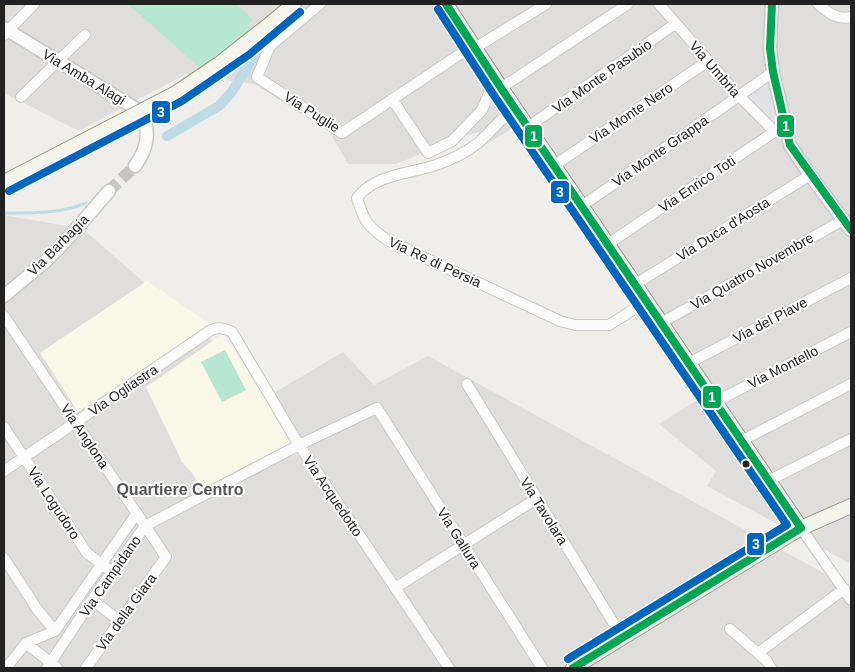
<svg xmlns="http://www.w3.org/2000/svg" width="855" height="672" viewBox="0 0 855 672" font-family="Helvetica,sans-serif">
  <rect width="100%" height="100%" fill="#f0eeeb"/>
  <path fill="#dfdedc" d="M4,4H851V564L707,486L716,471L659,424L699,399L659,335L519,124L487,144L478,132L464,136L396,164H348L329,131L254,84L186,74L79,131L4,93Z
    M4,215L83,229L272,394L343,352L374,385L428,356L851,588V668H4Z"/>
  <path fill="#f8f7e8" d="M147,281L210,324L188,339L189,341L183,344L182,343L78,412L40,353Z
    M223,334L283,425L292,442L202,489L192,473L182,462L146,387Z"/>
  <path fill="#b7e6d2" d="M128,4H236L253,20L248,25L253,30L202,70Z
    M225,350L246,390L222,402L201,362Z"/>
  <path fill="#e2e1e5" d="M772,78L781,122L776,125L747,99L746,95Z"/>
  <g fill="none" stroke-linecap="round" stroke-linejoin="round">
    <path stroke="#bfdbe3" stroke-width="3" d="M4,213C32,213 60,214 86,203"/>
    <path stroke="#bfdbe3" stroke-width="10" d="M167,136L219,106L231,93L266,37"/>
    <path stroke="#c7c5c3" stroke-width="12" stroke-dasharray="12 6" stroke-linecap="butt" d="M109,191L135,166"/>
    <defs>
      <path id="minor" d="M320,4L270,46L257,77L342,133L466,50L475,48L546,4
        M659,4L739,96L774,131
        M818,4C829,13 837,20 851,17
        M4,35L34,4
        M501,88L628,4
        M21,97L85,35
        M392,99L428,153L452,141L482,110L495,79
        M515,108C501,118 491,132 478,143C465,153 449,161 433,166C407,174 374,175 357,198C364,222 368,227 389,241L560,321L575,325H609L647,301
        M528,127L675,24
        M555,165L708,61
        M582,206L773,72
        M608,244L786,124
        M636,284L810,175
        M4,316L166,557L86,668
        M661,323L843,220
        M689,363L851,278
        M467,384L622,637
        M715,402L851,332
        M4,427L87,553L107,568
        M741,441L851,384
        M4,471L211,330C219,327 224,328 232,332L299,445L449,668
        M768,481L851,439
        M801,528L851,600
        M4,558L37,609L55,631
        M395,588L536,499
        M92,600L120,621
        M730,629L767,661L771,668
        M26,643L57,668
        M758,653L844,589
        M6,668L26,643L55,631L137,513
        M47,668L92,600L145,526L299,445L377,408L542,668"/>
      <path id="tertiary" d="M772,4L770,48L773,72L790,145L810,175L851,230
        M4,28L138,110C152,128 148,148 135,166
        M4,296L46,261L71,235L109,191"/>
      <path id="secondary" d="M446,4L501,88L801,528
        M270,24L294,4
        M573,668L801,528L851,506"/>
    </defs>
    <use href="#minor" stroke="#c9c8c7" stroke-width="12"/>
    <use href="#tertiary" stroke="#c9c8c7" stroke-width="15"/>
    <use href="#secondary" stroke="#999a82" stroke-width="16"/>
    <use href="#minor" stroke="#fdfcfc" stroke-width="10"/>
    <use href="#tertiary" stroke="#fdfcfc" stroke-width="12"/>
    <use href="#secondary" stroke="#f4f4ed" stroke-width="14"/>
    <defs>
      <path id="secondary-bridge" d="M4,182L176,93L219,64L270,24"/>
    </defs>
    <use href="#secondary-bridge" stroke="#999a82" stroke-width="16" stroke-linecap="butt"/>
    <use href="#secondary-bridge" stroke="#f4f4ed" stroke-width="14"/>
    <defs>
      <path id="bus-1" d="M446,4L501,88L801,528
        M772,4L770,48L773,72L790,145L851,230
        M573,668L801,528"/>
      <path id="bus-2" d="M438,9L493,94L787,525L568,659
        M9,191L182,101L250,54L300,12"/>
    </defs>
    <use href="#bus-1" stroke="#fff" stroke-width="11"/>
    <use href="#bus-2" stroke="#fff" stroke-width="11"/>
    <use href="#bus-1" stroke="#00a651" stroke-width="8"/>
    <use href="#bus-2" stroke="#0065bd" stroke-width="8"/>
  </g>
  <circle fill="#222" stroke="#fff" stroke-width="2" cx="746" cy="464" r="4.5"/>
  <g text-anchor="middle" stroke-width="4" stroke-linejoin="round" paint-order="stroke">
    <g font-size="14" fill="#222" stroke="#fff">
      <text transform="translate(715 69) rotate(49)" y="5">Via Umbria</text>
      <text transform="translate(602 76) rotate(-35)" y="5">Via Monte Pasubio</text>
      <text transform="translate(84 77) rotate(31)" y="5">Via Amba Alagi</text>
      <text transform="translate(312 112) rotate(32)" y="5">Via Puglie</text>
      <text transform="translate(631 113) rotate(-34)" y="5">Via Monte Nero</text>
      <text transform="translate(660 151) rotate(-35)" y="5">Via Monte Grappa</text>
      <text transform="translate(697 184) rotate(-34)" y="5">Via Enrico Toti</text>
      <text transform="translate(723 229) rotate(-32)" y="5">Via Duca d'Aosta</text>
      <text transform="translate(58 245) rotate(-45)" y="5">Via Barbagia</text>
      <text transform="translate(435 262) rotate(25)" y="5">Via Re di Persia</text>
      <text transform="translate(752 271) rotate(-30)" y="5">Via Quattro Novembre</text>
      <text transform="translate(770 320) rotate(-28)" y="5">Via del Piave</text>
      <text transform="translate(783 367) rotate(-27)" y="5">Via Montello</text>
      <text transform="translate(123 390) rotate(-34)" y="5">Via Ogliastra</text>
      <text transform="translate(85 436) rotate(56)" y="5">Via Anglona</text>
      <text transform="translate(333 496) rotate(56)" y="5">Via Acquedotto</text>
      <text transform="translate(54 503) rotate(57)" y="5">Via Logudoro</text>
      <text transform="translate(544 511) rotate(58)" y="5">Via Tavolara</text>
      <text transform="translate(459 538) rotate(58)" y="5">Via Gallura</text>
      <text transform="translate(110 576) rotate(-55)" y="5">Via Campidano</text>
      <text transform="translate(126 612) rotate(-54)" y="5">Via della Giara</text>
    </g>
    <g font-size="16" font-weight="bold" fill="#555" stroke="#fff">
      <text x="180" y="495">Quartiere Centro</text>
    </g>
  </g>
  <g stroke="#fff" stroke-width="2">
    <rect x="151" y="100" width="20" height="24" rx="5" fill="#0065bd"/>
    <rect x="776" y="114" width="19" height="24" rx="5" fill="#00a651"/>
    <rect x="524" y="124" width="19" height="24" rx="5" fill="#00a651"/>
    <rect x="550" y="180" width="20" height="24" rx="5" fill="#0065bd"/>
    <rect x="702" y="385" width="20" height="24" rx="5" fill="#00a651"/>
    <rect x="746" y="532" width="19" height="24" rx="5" fill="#0065bd"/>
  </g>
  <g font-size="14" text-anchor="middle" font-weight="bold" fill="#fff">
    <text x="161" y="117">3</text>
    <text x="786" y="131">1</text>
    <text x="534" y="141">1</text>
    <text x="560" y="197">3</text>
    <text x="712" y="402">1</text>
    <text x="756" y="549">3</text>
  </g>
  <rect width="855" height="672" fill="none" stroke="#222222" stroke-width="10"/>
</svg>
